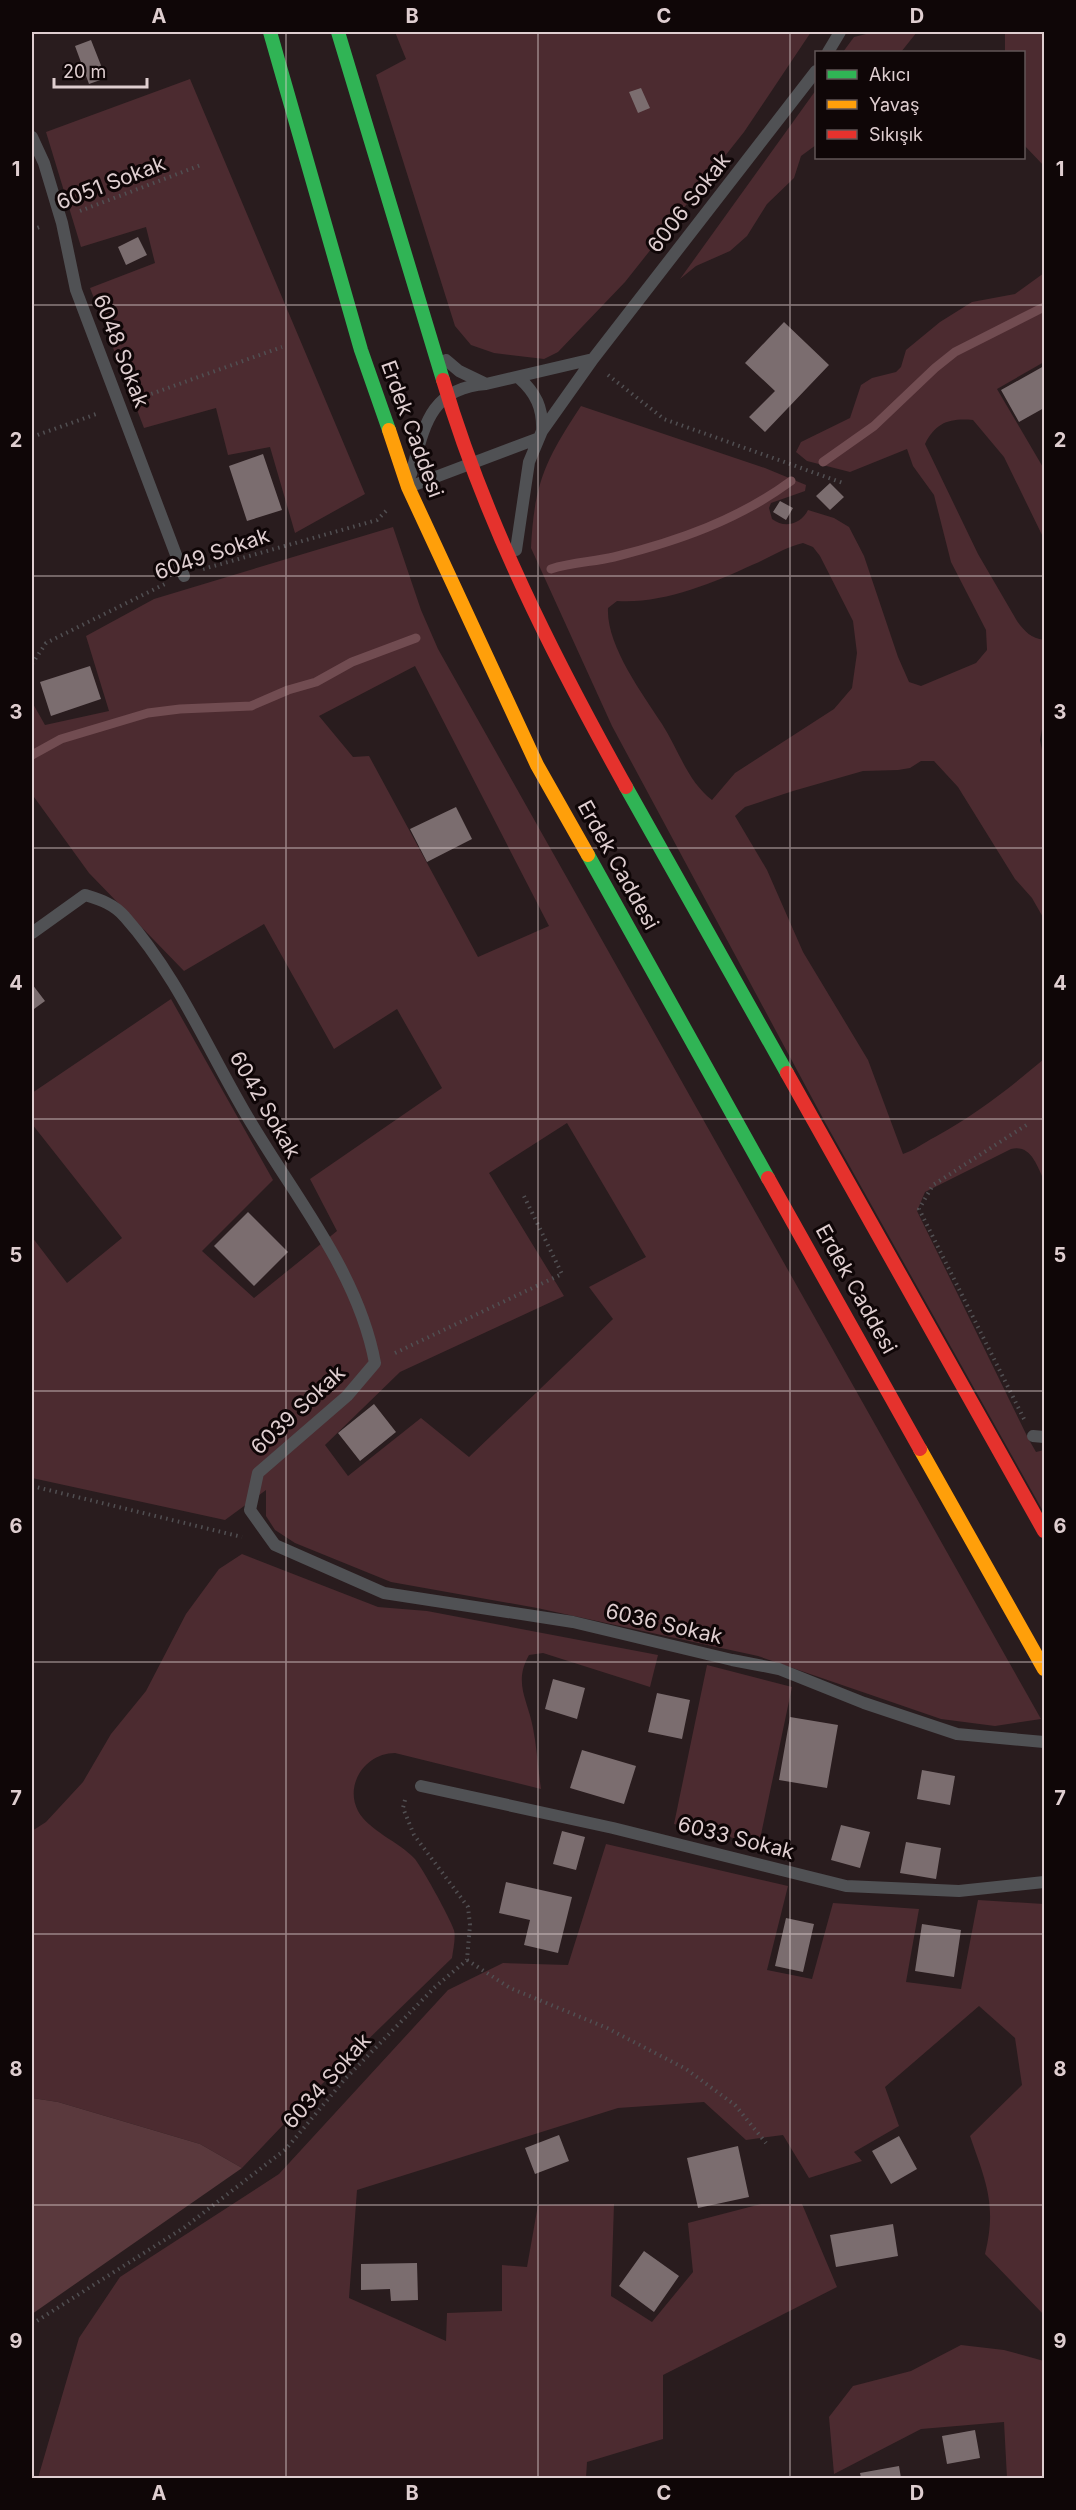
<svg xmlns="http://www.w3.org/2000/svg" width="1076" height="2510" viewBox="0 0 1076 2510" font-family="Inter,sans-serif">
  <rect width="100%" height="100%" fill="#291c1e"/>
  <path fill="#4c2b30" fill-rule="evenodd" d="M395,32H811L744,132L625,282L558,352L544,359L494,353L471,345L455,326L376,75L406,59Z
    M874,32H917L901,52H843L854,37Z
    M1005,32H1044V166L1024,145V52H1005Z
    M190,79L365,494L295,533L270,447L228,455L216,408L144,428L90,288L155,263L146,227L81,247L46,132Z
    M816,90V145L801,156L794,178L767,204L747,236L730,251L696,266L680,279Z
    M1044,273V362L997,389L1044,469V539L1004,457L973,420C950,418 936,422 925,444L978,554L1017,621C1025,632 1031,638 1044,640V719L1040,740L1044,760V919L1032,898L1015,879L958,787L934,761H921L910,768L898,770L863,771L793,791L745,807L735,816L767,870L803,952L868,1060L903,1154C915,1150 923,1143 935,1137C978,1113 1007,1090 1044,1059V1180C1037,1166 1031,1144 1011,1149L925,1192L917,1211L1028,1438L1036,1452L1044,1450V1513L826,1124L612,726L531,548C534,483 546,459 581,406L765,468L806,485L805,491L771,503L769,508L772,519C785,529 801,524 808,510L834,518L849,527L864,556L898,657L909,682L921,686L976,663L987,650L986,630L951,562L934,495L913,466L907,449L850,472L807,461L796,452L801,442L850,418L861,385L872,378L896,372L901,367L906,350L940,322L972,302L1015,294ZM803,543L813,547L820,556L853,621L857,653L852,688L834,709L735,773L712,800C688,782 678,749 662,724C642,693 606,645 608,608L617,601C662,604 711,584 752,565C769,558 785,547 803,543Z
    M393,527L421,610L438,649L1041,1719L995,1726L941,1719L758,1656L537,1608L391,1582L295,1543L275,1530L266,1516V1490L225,1520L32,1478V1237L67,1283L122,1238L32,1124V1093L171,999L273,1180L202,1251L254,1298L337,1231L310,1179L442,1088L397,1009L334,1049L264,924L184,971L89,873L34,797L32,805V702L45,725L109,711L86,636L154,599ZM415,666L549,926L478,957L369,756L353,757L319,716ZM567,1123L646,1257L589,1287L613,1319L469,1457L421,1418L348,1476L325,1445L400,1372L564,1296L489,1173Z
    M242,1554L378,1607L427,1611L658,1655L650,1687L543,1653L529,1655C513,1683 528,1700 533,1728C537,1748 538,1769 541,1789L395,1753C366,1753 344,1784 358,1811C368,1830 399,1842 414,1858C421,1865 451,1920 454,1930C456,1938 453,1950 452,1958L320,2086L242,2168L200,2144L58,2102L32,2098V1831L46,1822L83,1782L111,1734L146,1691L186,1614L219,1569Z
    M707,1665L792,1687L759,1844L674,1824Z
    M606,1844L788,1886L767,1970L812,1979L833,1903L919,1909L906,1982L961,1989L978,1900L1044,1904V2315L985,2254C997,2205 986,2182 970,2136L1022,2085L1015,2038L979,2006L885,2087L899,2126L854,2152L862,2161L809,2178L783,2135L746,2140L704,2102L618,2108L357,2190L349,2298L446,2341L447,2313L502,2311V2265L527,2267L538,2205L614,2204L611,2296L652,2322L693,2272L688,2223L761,2204H802L837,2287L663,2375V2439L587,2462L586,2478H38L79,2338L120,2277L279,2174L448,1990L503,1963L568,1965Z
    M961,2345L1004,2350L1044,2361V2478H1007L1004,2422L921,2429L834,2474L829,2417L853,2386L911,2371Z"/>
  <path fill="#5a393d" d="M32,2098L58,2102L200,2144L242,2168L32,2314Z"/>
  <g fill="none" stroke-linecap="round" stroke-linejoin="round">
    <path stroke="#714c51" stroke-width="9" d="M823,462L874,426L935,368L955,352L1044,307
      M551,569C572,562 593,562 614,557C678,541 738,520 791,481
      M32,755L61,739L148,713L180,709L251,706L288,690L316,682L352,662L416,638"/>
  </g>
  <path fill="#7b6d6f" d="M91,40L106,78L89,84L75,46Z
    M641,88L650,108L638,113L629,92Z
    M138,237L147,255L126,265L118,247Z
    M784,322L829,365L765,432L749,417L775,391L745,363Z
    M1044,366V408L1019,422L1001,390Z
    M263,454L282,510L247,521L229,466Z
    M830,483L844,497L830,510L816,496Z
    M780,501L793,508L786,520L773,512Z
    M90,666L101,699L51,716L40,682Z
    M456,807L472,839L427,862L410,829Z
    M32,984L45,1001L34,1009L32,1006Z
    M248,1212L288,1252L254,1286L214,1246Z
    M374,1404L396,1432L360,1461L338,1433Z
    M553,1679L585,1688L577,1719L545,1709Z
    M657,1693L690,1700L682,1739L648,1732Z
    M790,1717L838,1725L827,1788L779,1780Z
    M582,1750L636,1766L624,1804L570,1788Z
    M922,1770L955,1776L950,1805L917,1799Z
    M841,1825L870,1832L860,1868L831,1860Z
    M562,1831L585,1837L576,1870L553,1864Z
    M906,1842L941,1848L936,1879L900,1873Z
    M506,1882L572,1897L558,1953L524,1945L530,1920L499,1913Z
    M786,1918L814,1924L803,1972L775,1966Z
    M922,1924L961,1930L954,1977L915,1971Z
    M559,2135L569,2161L535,2174L525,2148Z
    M899,2136L917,2169L891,2184L872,2151Z
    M738,2146L749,2197L698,2208L687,2158Z
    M893,2224L898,2256L836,2267L830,2235Z
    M644,2251L679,2276L654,2312L619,2286Z
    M417,2263L418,2300L391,2301L390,2289L361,2290V2264Z
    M975,2430L980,2458L947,2464L942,2436Z
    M899,2466L901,2478H861L860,2473Z"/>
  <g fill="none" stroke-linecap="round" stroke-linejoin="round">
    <path stroke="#514f52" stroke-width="4" stroke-dasharray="1.5 4.5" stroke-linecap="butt" d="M80,211L201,165
      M32,230L42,226
      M608,375L664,419L843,483
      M140,398L282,347
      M32,437L99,413
      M203,569L377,520L386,511
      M32,664L46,643L165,584
      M395,1353L562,1274L522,1192
      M1024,1419L919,1209L933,1185L1028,1124
      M32,1486L242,1537
      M467,1960L510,1988L607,2028L686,2069L735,2105L766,2143
      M32,2324L185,2227L286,2149L345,2079L435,1987L467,1960L470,1925L468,1907L414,1835L403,1808L405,1800"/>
    <path stroke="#505154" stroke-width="12" d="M828,52L840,32
      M32,137L44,163L62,223L76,290L184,576
      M446,360L459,371L486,384L593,359
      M519,378C536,393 543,408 542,431
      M411,474C424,428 429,388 486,384
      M409,487L539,438
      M516,550L529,462L542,431L593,359L816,71
      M32,933L85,895C101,900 114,904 125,917C174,972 203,1039 239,1102C286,1187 357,1266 375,1363L347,1396L258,1473L250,1510L275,1545L384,1593L573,1622L732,1660L779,1669L864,1703L957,1734L1044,1742
      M1033,1436L1044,1437
      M421,1786L613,1828L846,1886L959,1891L1044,1882"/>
    <path stroke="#30b455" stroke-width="14" d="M270,32L361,350L389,430
      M338,32L443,380
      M626,787L787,1073
      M588,855L768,1178"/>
    <path stroke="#ff9f0a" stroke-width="14" d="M389,430L408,487L537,765L588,855
      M920,1449L1044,1669"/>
    <path stroke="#e5322d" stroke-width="14" d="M443,380C485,522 554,658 626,787
      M787,1073L1044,1531
      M768,1178L920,1449"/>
  </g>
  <path fill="none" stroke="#dfced0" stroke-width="1.5" stroke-opacity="0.55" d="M286,32V2478M538,32V2478M790,32V2478M32,305H1044M32,576H1044M32,848H1044M32,1119H1044M32,1391H1044M32,1662H1044M32,1934H1044M32,2205H1044"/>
  <g text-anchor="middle" stroke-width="6" stroke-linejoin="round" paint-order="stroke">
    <g font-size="21" fill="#dfced0" stroke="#0f0607">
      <text transform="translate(111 183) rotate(-21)" y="7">6051 Sokak</text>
      <text transform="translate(689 203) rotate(-52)" y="7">6006 Sokak</text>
      <text transform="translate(121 351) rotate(69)" y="7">6048 Sokak</text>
      <text transform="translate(412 429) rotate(70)" y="7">Erdek Caddesi</text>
      <text transform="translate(212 554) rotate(-19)" y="7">6049 Sokak</text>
      <text transform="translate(618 865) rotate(61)" y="7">Erdek Caddesi</text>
      <text transform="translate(265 1105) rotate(60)" y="7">6042 Sokak</text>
      <text transform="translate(856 1289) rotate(61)" y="7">Erdek Caddesi</text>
      <text transform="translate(298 1410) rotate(-43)" y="7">6039 Sokak</text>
      <text transform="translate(664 1624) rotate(13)" y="7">6036 Sokak</text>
      <text transform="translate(736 1838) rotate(14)" y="7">6033 Sokak</text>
      <text transform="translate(327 2081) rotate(-48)" y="7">6034 Sokak</text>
    </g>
  </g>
  <rect width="1076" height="2510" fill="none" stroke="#0f0607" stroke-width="66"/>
  <rect x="815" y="51" width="210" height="108" fill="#0f0607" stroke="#625657" stroke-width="1.5"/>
  <rect x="827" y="70" width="30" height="9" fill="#30b455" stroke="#625657" stroke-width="1.5"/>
  <text x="869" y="81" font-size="18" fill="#dfced0">Akıcı</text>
  <rect x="827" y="100" width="30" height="9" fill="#ff9f0a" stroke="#625657" stroke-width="1.5"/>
  <text x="869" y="111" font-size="18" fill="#dfced0">Yavaş</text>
  <rect x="827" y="130" width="30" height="9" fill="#e5322d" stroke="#625657" stroke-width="1.5"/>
  <text x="869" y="141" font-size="18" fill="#dfced0">Sıkışık</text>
  <path d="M54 78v9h93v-9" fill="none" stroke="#dfced0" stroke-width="3"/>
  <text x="63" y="78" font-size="18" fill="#dfced0" stroke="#0f0607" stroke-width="4.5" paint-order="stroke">20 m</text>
  <rect x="33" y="33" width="1010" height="2444" fill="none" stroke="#dfced0" stroke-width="2"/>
  <g font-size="20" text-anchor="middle" font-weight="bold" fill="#dfced0">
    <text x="159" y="23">A</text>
    <text x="412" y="23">B</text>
    <text x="664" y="23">C</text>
    <text x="917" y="23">D</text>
    <text x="16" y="176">1</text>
    <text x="1060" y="176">1</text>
    <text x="16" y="447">2</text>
    <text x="1060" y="447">2</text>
    <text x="16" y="719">3</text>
    <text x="1060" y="719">3</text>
    <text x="16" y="990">4</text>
    <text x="1060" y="990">4</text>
    <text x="16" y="1262">5</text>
    <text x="1060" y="1262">5</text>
    <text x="16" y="1533">6</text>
    <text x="1060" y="1533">6</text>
    <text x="16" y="1805">7</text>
    <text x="1060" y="1805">7</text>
    <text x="16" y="2076">8</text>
    <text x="1060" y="2076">8</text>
    <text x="16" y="2348">9</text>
    <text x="1060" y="2348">9</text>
    <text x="159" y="2500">A</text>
    <text x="412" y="2500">B</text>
    <text x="664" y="2500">C</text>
    <text x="917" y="2500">D</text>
  </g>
</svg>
